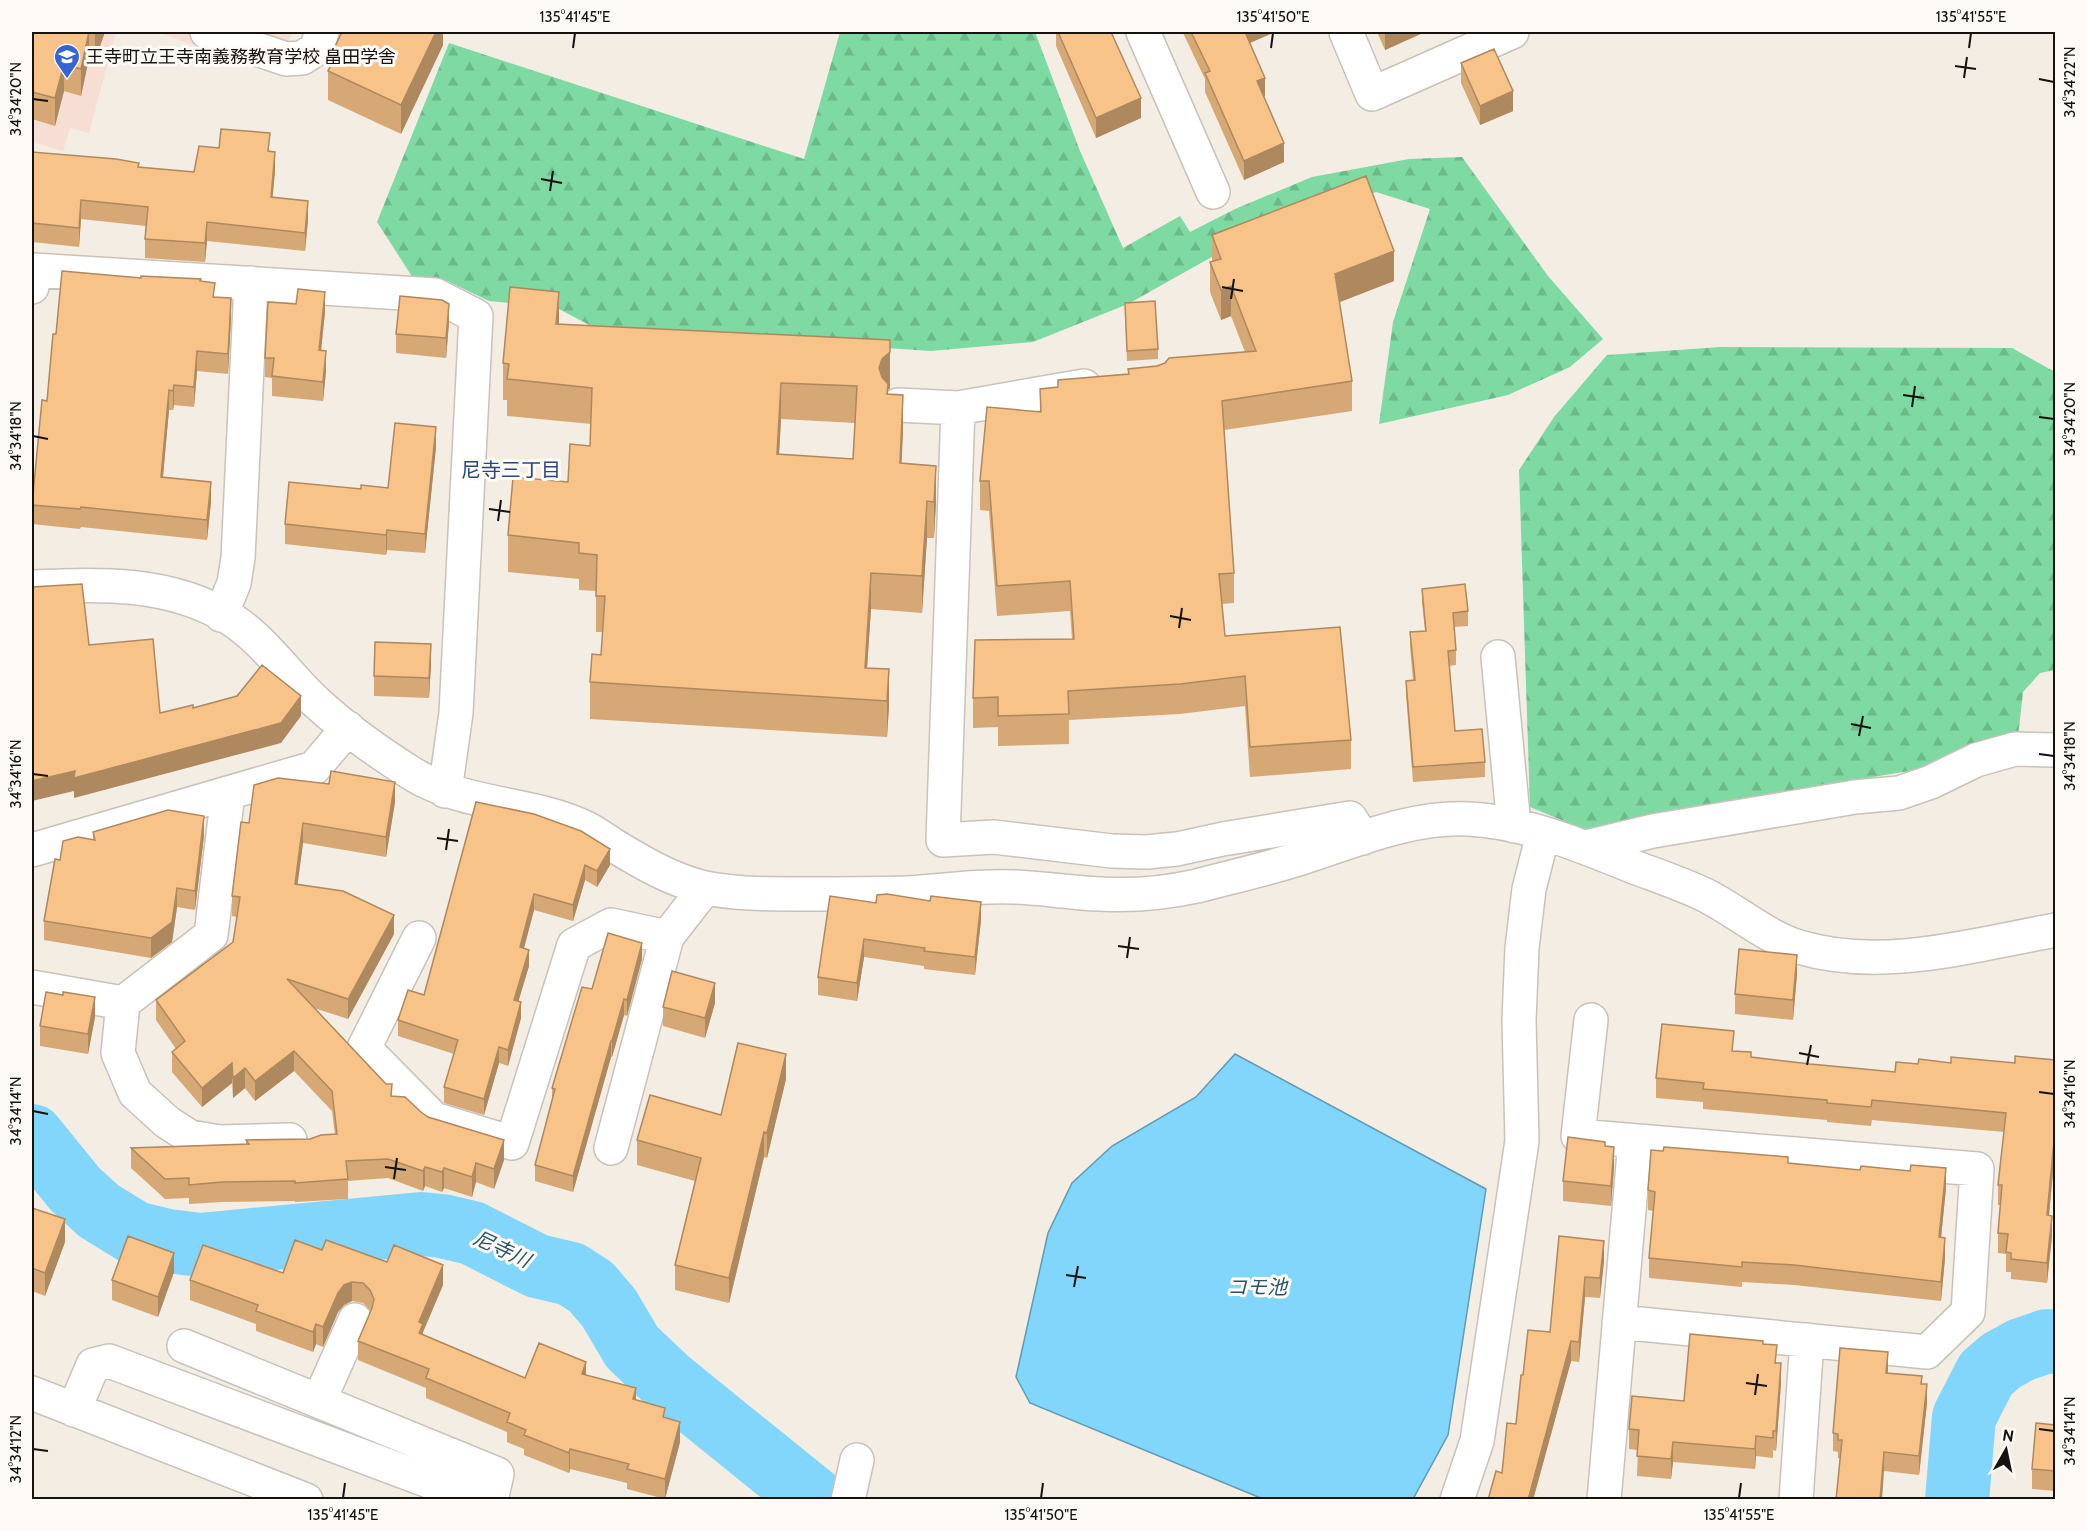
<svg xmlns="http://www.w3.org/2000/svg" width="2087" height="1531" viewBox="0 0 2087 1531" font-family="Cabin,'Noto Sans JP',sans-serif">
  <defs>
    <pattern id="forest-firs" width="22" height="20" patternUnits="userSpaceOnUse" patternTransform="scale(1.5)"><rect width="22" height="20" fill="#7ed9a2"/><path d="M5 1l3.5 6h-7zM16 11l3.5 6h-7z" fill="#6cb98a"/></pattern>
  </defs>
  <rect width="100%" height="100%" fill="#f4ede4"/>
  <path fill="#f7ded5" d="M32,32H116L89,133L70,128L63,151L32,142Z
    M157,32H292L277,75Z"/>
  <path fill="url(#forest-firs)" d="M840,32H1035L1080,151L1123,248L1180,216L1190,232L1235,209L1312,177L1409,159L1462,157L1548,276L1603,339L1570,367L1508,395L1379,424L1393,322L1430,209L1376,192L1217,254L1128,304L1033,342L931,351L597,329L555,307L489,301L445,280L413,278L377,222L449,43L804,159Z
    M1720,347L2012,348L2055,372V670L2040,673L2023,692L2018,737L1970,745L1915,770L1713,804L1590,832L1530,807L1519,470L1554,417L1607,355Z"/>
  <path fill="#82d5fb" stroke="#619ab4" stroke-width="1.5" d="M1235,1054L1486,1189L1448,1435L1413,1499H1263L1030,1403L1016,1377L1048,1233L1072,1183L1112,1146L1196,1097Z"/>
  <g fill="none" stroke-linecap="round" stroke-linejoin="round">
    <path stroke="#82d5fb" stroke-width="64" d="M32,1136L75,1189L99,1211L135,1233L168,1241L200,1245L421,1224L442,1226L472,1233L537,1266L571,1274L591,1287L609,1308L632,1347L669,1382L815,1500
      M1957,1500L1964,1417L1986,1374L2001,1361L2021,1350L2047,1341L2056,1342"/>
    <defs>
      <path id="minor" d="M207,32L286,59L302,58L316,49L322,32
        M1143,32L1213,192
        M1346,32L1372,94L1512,32
        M32,287L33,270L435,295L476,316L456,713L445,791
        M898,405L958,408L1084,386
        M958,408L943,840L994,837L1112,851L1146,852L1177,849L1223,839L1350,818L1363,838
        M32,587C100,584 170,581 231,619C264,640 288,676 316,702C345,729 378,752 411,773C465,807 531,801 586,828C596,833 604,839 613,845C641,862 670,879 701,887C732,894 766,894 798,894C834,894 870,894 906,893C942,891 978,885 1014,887C1043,888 1071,893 1100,894C1133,896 1165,893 1197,886C1231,877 1267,869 1301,858C1355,841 1411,816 1469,819C1526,822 1582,846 1634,867C1658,876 1682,884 1705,895C1737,911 1764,936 1799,947C1882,972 1973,945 2056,930
        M221,615L234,583L238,558L251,283
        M1498,657L1514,826
        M1586,847L1653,831L1855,797L1899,793L1931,782L1976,760L2015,749L2056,750
        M32,850L314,768L348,728
        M419,938L364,1048L434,1119L512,1143L574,945L611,925L667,937
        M32,987L123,1003L211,935L228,793
        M123,1003L118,1053L135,1093L167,1122L190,1137L220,1142L290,1140
        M1591,1020L1578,1136L1977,1169L1968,1312L1927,1352L1619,1322
        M611,1148L667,937L705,888
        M184,1346L497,1474L491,1500
        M32,1393L306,1500
        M319,1401L355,1320
        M74,1410L93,1365L109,1361L479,1500
        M848,1500L857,1460
        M1457,1500L1477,1441L1522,1141L1519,1020L1522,948L1529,889L1543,834
        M1604,1500L1635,1141
        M1796,1500L1807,1340"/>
    </defs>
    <use href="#minor" stroke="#c9c2ba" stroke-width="36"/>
    <use href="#minor" stroke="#fff" stroke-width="33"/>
  </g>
  <path fill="#d5a875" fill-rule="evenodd" d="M32,32H105L95,60L89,58L81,96L64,91L55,126L32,119Z
    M443,32V45L401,134L328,100V71L330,67V57Z
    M1056,32H1111L1141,118L1096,138L1056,46Z
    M1183,32H1275L1250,43L1265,96L1264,97L1284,162L1244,180L1205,92V79L1183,33Z
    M1377,32H1425L1385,50Z
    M1461,63L1513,111L1480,125L1461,83Z
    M32,152L139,167L194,172L270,152L275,171L272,198L308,220L305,251L207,241L205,262L145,258V239L146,226L81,219L79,247L32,242Z
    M1212,235L1394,281L1339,302L1352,381V411L1224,430L1234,573V603L1222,604L1225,636L1351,740V769L1250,777L1245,706L1180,714L1069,720V744L998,746V727L973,728V698L1072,639L1070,611L997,616L989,511L980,510V481L1040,412V389L1058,387V380L1128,374L1157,366L1245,352L1231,316L1221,320L1210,292V262H1212Z
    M141,278L201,281L215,297L231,318L228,374L197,371L194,407L174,405L173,410H169L163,477L211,502L207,540L81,527L80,529L32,524V504L56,334Z
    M325,312L321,350L326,371L323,401L272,396V378L265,377V358Z
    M1125,313L1158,349V359L1127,361Z
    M449,323L446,358L396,353V334Z
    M559,324L890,377V388L888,390V394L903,431L901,463L936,502L934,538H927L922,613L871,609L867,668L889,669V706L887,737L590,719V682L601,655L603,632H596V591L579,590V579L508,572V535L568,482L590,446L591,424L507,416V400H503V363ZM781,419L855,423L853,459L779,454Z
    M436,447L425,553L387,550L386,555L285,544V524L361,489L388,488Z
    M1422,589L1468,611V626L1454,627L1456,650V665L1449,666L1455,731L1485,762V777L1413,782L1406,695V681L1413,680L1410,647V632L1425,631L1422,603Z
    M431,664L429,698L374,696V676Z
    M395,802L386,857L303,843L297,884L394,934L348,1019L314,1008L392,1096L504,1160L494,1189L476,1182L472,1197L444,1188L442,1192L425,1186L423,1191L388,1178L348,1181V1199L295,1202V1201L222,1202L189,1204V1198L165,1199L131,1168V1148L246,1144V1140L310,1139L335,1135L332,1111L294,1071L255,1101L245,1088L233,1098L232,1083L202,1107L172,1072V1052L176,1049L156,1020V1000L233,942L237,917L232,916V896L249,823Z
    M476,802L610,865L597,887L585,880L573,921L534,910L524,948L529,966L518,1002L521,1018L508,1066L499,1063L484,1115L444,1103V1087L454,1054L398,1036V1020L424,995Z
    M93,832L204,836L195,910L177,907L172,942L151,958L44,940V921L60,860L93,839Z
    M830,896L981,920L975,975L924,969V966L864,957L857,1001L818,995V977Z
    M642,959L627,1016L624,1015L612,1057H611L573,1192L535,1181V1165L552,1102V1088L592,989Z
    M1797,974L1793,1020L1735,1014V994Z
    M715,1003L705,1038L663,1026V1007Z
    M95,1017L88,1054L40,1046V1026Z
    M1734,1051L1751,1057L1810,1064L1895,1072L1918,1064L1951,1063H2015L2055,1060V1161H2054L2049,1216L2052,1236L2047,1283L2011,1279V1272H2006V1254L1998,1253V1233L2000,1205H1998V1185L2004,1132L1872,1120L1871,1126L1827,1122V1120L1703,1109V1102L1656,1098V1078Z
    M786,1079L767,1158L764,1157L729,1303L675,1290V1265L695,1181L637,1165V1140L721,1115Z
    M1788,1163L1946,1188L1941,1238L1945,1258L1941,1301L1794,1285L1742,1282V1287L1649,1278V1258L1653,1211L1648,1210V1190Z
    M1614,1167L1611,1206L1563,1201V1181Z
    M32,1208L65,1242L45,1296L32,1291Z
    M1559,1236L1604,1261L1600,1298L1585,1297L1579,1362L1571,1361L1533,1500H1488L1502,1473L1516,1424L1523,1375L1550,1332Z
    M322,1250L443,1285L423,1332V1335L525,1378L586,1375L636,1400L665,1418L680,1442L665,1499L627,1489V1483L570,1469L569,1473L524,1455V1449L507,1442V1432L426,1398V1388L358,1360V1341L371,1311L363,1303L352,1301L344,1305L338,1312L323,1347L316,1344L313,1352L256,1331V1324L190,1300V1280L283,1273Z
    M174,1272L158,1317L112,1300V1280Z
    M1763,1344L1777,1363L1781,1383L1776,1451L1773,1450V1458L1756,1456L1755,1469L1673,1462L1671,1479L1637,1476L1638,1450L1629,1449V1429L1684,1401Z
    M1888,1373L1922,1384L1927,1403L1919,1475L1884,1471L1838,1458V1452L1833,1451V1433Z
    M2055,1425V1491L2032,1489V1469Z"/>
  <path fill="#ae885f" d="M89,32V58L81,96V69Z
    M96,32H105L95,60V33Z
    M436,32H443V45L401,134V105Z
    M1243,32H1275L1243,46Z
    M1385,32H1425L1385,50Z
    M64,64V91L55,126V98Z
    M1265,78V96L1257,99V81Z
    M1513,91V111L1480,125V106Z
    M1141,98V118L1096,138V118Z
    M1284,143V162L1244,180V161Z
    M275,152V171L271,216V197Z
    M81,200V219L79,247V228Z
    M308,201V220L305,251V233Z
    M207,222V241L205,262V243Z
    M1394,251V281L1335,304V274Z
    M1231,286V316L1221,320V290Z
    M325,292V312L319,370V350Z
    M559,292V329L556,324Z
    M231,298V318L228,374V354Z
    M449,304V323L446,358V338Z
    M890,340V388L888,390V421L879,368L882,359Z
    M197,351V371L194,407V387Z
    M326,351V371L323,401V382Z
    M781,383V419L777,491V454Z
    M174,385V405L173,410V391Z
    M169,390V410L161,497V477Z
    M903,395V431L900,500V463Z
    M436,427V447L425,553V534Z
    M936,466V502L934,538V502Z
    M211,482V502L207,540V520Z
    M927,501V538L922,613V576Z
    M387,530V550L386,555V535Z
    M871,573V609L865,699V668Z
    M431,644V664L429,698V678Z
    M889,669V706L887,737V701Z
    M301,696V716L281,743L74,798V791L32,801V781Z
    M395,782V802L386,857V837Z
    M204,816V836L195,910V891Z
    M303,823V843L295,904V884Z
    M610,849V865L597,887V871Z
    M585,865V880L573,921V905Z
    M177,888V907L172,942L151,958V938Z
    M534,894V910L520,963V947Z
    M981,902V920L975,975V957Z
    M394,915V934L348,1019V999Z
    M864,939V957L857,1001V983Z
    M642,943V959L627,1016V1000Z
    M529,950V966L514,1016V1000Z
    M1797,955V974L1793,1020V1000Z
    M715,983V1003L705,1038V1018Z
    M95,997V1017L88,1054V1034Z
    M624,999V1015L612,1057V1041Z
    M521,1002V1018L508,1066V1050Z
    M611,1041V1057L573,1192V1176Z
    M499,1047V1063L484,1115V1099Z
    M294,1051V1071L255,1101V1081Z
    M786,1054V1079L767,1158V1133Z
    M232,1063V1083L202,1107V1088Z
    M245,1068V1088L233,1098V1078Z
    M764,1132V1157L729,1303V1278Z
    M504,1140V1160L494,1189V1169Z
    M2054,1141V1161L2047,1235V1215Z
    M1614,1147V1167L1611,1206V1186Z
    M476,1163V1182L472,1197V1177Z
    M425,1167V1186L423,1191V1171Z
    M444,1168V1188L442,1192V1172Z
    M1946,1168V1188L1939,1257V1237Z
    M2052,1216V1236L2047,1283V1263Z
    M65,1219V1242L45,1296V1273Z
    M1945,1238V1258L1941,1301V1282Z
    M1604,1241V1261L1600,1298V1278Z
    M174,1253V1272L158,1317V1297Z
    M443,1265V1285L423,1332V1344L419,1353V1322Z
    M1585,1277V1297L1579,1362V1342Z
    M352,1282V1301L344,1305L338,1312L323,1347V1327L338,1293L344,1285Z
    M316,1324V1344L313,1352V1332Z
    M1571,1341V1361L1533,1500H1528Z
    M1888,1352V1371L1886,1391V1373Z
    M586,1362V1382L582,1374Z
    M1781,1363V1383L1776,1451V1431Z
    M1927,1384V1403L1919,1475V1456Z
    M636,1388V1408L633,1399Z
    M680,1422V1442L665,1499V1479Z
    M1756,1436V1456L1755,1469V1449Z
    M1673,1442V1462L1671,1479V1459Z
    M570,1449V1469L569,1473V1453Z
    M1884,1452V1471L1882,1500H1880Z"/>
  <path fill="#f8c388" stroke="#ae885f" stroke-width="1.5" fill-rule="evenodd" d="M32,32H89L81,69L64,64L55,98L32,92V62L33,59L32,58Z
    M342,32H436L401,105L328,71L334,59L330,57Z
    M1058,32H1111L1141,98L1096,118Z
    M1191,32H1245L1265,78L1257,81L1284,143L1244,161L1205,73L1210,71Z
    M1494,49L1513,91L1480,106L1461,63Z
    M221,129L270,133L268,151L275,152L271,197L308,201L305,233L207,222L205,243L145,239L148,207L81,200L79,228L32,223V152L116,159L139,163L138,167L194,172L199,146L219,148Z
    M1366,176L1394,251L1335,274L1352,381L1222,401L1234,573L1219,574L1225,636L1340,627L1351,740L1250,747L1245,676L1180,684L1068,691L1069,714L998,716V697L973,698L975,640L1074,639L1070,581L997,586L989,481H980L987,407L1041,412L1040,389L1058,387V380L1129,374L1128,369L1157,366L1165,363L1169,358L1256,351L1231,286L1221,290L1210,262L1221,259L1212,235Z
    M62,271L141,278V276L201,279L200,281L215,283L213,297L231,298L228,354L197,351L194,387L174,385L173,391L169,390L161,477L211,482L207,520L81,507L80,509L32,505L42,400L47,401L53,334H56Z
    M510,287L559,292L556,324L890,340V352L882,359L879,368L882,377L888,384L887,394L903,395L900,463L936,466L934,502L927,501L922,576L871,573L865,668L889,669L887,701L590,682L592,654L601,655L605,596H596L597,555L579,553V543L508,535L513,477L568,482L570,444L590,446L592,388L507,379L509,364L503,363ZM781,383L857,386L853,459L777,454Z
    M298,289L325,292L319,350L326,351L323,382L272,376L274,358H265L268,302L296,304Z
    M400,296L442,300L449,304L446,338L396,334Z
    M1155,301L1158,349L1127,351L1125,303Z
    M395,423L436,427L425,534L387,530L386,535L285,524L289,482L361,489V485L388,488Z
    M82,584L89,645L153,639L160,713L193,705V708L237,696L262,665L301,696L281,723L74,778L75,771L32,781V587Z
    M1465,584L1468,611L1453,613L1456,650L1448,651L1455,731L1482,729L1485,762L1413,767L1406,681L1415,680L1410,632L1426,631L1422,589Z
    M375,642L431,644L429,678L374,676Z
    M331,771L395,782L386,837L303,823L295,884L343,891L394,915L348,999L287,979L386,1084H392L391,1096L405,1097L421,1112L428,1117L504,1140L494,1169L476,1163L472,1177L444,1168L442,1172L425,1167L423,1171L388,1159L346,1161L348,1179L295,1183V1181L222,1182L189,1185V1178L165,1179L131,1148L249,1144L246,1140L310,1139L321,1135L337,1134L332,1091L294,1051L255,1081L245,1068L233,1078L232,1063L202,1088L172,1052L185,1041L156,1000L233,942L240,897L232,896L241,822L249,823L254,785L278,778L329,784Z
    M476,802L534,814L581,831L610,849L597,871L585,865L573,905L534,894L520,947L529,950L514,1000L521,1002L508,1050L499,1047L484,1099L444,1087L458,1040L398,1020L408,990L424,995Z
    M168,810L204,816L195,891L177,888L172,922L151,938L44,921L55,859L60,860L63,841L78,837L95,840L93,832Z
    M887,894L930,901L931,896L981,902L975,957L924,951L925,948L864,939L857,983L818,977L830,896L876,903L877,895Z
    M608,933L642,943L627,1000L624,999L612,1041H611L573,1176L535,1165L555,1089L552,1088L582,987L592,989Z
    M1739,949L1797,955L1793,1000L1735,994Z
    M672,971L715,983L705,1018L663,1007Z
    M46,992L63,995V992L95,997L88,1034L40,1026Z
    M1662,1024L1734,1031L1732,1051L1751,1052V1057L1810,1064L1895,1072L1896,1062L1918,1064L1919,1059L1951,1063V1057L2015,1063V1056L2055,1060V1141H2054L2047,1215L2052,1216L2047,1263L2011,1259V1253L2006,1252L2008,1234L1998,1233L2002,1185H1998L2006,1113L1872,1100L1871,1107L1827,1103V1100L1703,1089L1704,1083L1656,1078Z
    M738,1043L786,1054L767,1133L764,1132L729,1278L675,1265L701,1158L637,1140L650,1095L721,1115Z
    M1568,1137L1605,1142V1146L1614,1147L1611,1186L1563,1181Z
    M1664,1147L1788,1157V1163L1860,1170L1861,1166L1910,1171L1911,1165L1946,1168L1939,1237L1945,1238L1941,1282L1794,1265L1742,1262V1267L1649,1258L1655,1192L1648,1190L1651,1150L1663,1151Z
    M32,1208L65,1219L45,1273L32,1268Z
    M128,1236L174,1253L158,1297L112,1280Z
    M1559,1236L1604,1241L1600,1278L1585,1277L1579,1342L1571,1341L1528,1500H1488L1496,1471L1502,1473L1507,1423L1516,1424L1521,1375H1523L1528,1330L1550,1332Z
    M295,1240L322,1250L326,1240L387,1262L394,1245L443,1265L419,1322L423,1324L419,1333L525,1378L539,1343L586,1362L582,1374L636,1388L633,1399L665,1408L663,1417L680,1422L665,1479L627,1469L629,1464L570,1449L569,1453L524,1435L526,1430L507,1422L510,1413L426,1378L429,1369L358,1341L372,1308L374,1299L370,1290L363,1283L352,1282L344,1285L338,1293L323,1327L316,1324L313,1332L256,1311L258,1305L190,1280L203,1245L283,1273Z
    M1690,1334L1763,1341V1344L1777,1345L1775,1363H1781L1776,1431H1773V1438L1756,1436L1755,1449L1673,1442L1671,1459L1637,1456L1639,1430L1629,1429L1632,1396L1684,1401Z
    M1840,1348L1888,1352L1886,1373L1922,1376L1921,1384H1927L1919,1456L1884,1452L1880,1500H1836L1842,1440H1838V1434L1833,1433Z
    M2036,1423L2055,1425V1471L2032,1469Z"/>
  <path fill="none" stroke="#151210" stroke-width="2" d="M573,48L575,33M1271,48L1273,33M1969,48L1971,33M1955,66L1976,69M1964,78L1967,57M2039,79L2054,82M33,99L48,101M541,179L562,183M550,191L553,171M1222,287L1243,291M1231,299L1234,279M1903,395L1924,398M1912,407L1915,386M2039,417L2054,419M33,436L48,439M489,509L510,512M498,521L501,500M1170,616L1191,620M1179,628L1182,608M1851,724L1871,728M1859,736L1863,716M2039,754L2054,756M33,774L48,776M437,838L458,841M446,850L449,829M1118,946L1139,949M1127,958L1130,937M1799,1053L1819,1057M1807,1065L1811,1045M2039,1092L2054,1094M33,1111L48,1114M385,1167L406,1170M394,1179L397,1158M1066,1275L1086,1278M1074,1287L1078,1266M1746,1383L1767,1386M1755,1395L1758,1374M2039,1429L2054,1431M33,1449L48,1451M343,1498L345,1483M1041,1498L1043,1483M1739,1498L1741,1483"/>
  <defs>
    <symbol id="school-pin" viewBox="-11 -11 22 30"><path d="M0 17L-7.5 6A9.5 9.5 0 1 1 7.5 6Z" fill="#3365d4" stroke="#fefbf7"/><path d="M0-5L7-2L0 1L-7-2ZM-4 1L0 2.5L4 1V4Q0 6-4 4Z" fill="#fff"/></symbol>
  </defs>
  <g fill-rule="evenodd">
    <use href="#school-pin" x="52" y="42" width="30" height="40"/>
  </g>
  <g text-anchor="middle" stroke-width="6" stroke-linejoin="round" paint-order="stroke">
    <g font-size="18" fill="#151210" stroke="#fefbf7" text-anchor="start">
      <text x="86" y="63">王寺町立王寺南義務教育学校 畠田学舎</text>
    </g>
    <g font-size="20" fill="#2c477f" stroke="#fefbf7">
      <text x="511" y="477">尼寺三丁目</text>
    </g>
    <g font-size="20" font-style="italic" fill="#28566a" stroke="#fefbf7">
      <text transform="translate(502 1249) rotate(25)" y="7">尼寺川</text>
      <text x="1257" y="1294">コモ池</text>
    </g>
  </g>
  <rect width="2087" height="1531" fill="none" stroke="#fefbf7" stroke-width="66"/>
  <g transform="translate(2006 1450) rotate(9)" stroke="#fefbf7" stroke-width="4.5" paint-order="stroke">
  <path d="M0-4.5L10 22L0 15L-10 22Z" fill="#151210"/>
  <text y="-9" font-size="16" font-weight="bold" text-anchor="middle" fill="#151210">N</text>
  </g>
  <rect x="33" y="33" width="2021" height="1465" fill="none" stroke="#151210" stroke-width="2"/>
  <g font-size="15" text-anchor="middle" fill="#151210">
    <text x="575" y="22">135°41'45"E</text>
    <text x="1273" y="22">135°41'50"E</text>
    <text x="1971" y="22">135°41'55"E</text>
    <text transform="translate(2070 82) rotate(-90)" y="5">34°34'22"N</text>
    <text transform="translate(16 99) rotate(-90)" y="5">34°34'20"N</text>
    <text transform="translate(2070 419) rotate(-90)" y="5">34°34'20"N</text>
    <text transform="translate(16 436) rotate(-90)" y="5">34°34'18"N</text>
    <text transform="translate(2070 756) rotate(-90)" y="5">34°34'18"N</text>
    <text transform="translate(16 774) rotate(-90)" y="5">34°34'16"N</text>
    <text transform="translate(2070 1094) rotate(-90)" y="5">34°34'16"N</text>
    <text transform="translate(16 1111) rotate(-90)" y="5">34°34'14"N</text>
    <text transform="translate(2070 1431) rotate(-90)" y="5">34°34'14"N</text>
    <text transform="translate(16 1449) rotate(-90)" y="5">34°34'12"N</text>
    <text x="343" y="1520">135°41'45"E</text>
    <text x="1041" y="1520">135°41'50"E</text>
    <text x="1739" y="1520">135°41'55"E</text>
  </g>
</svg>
